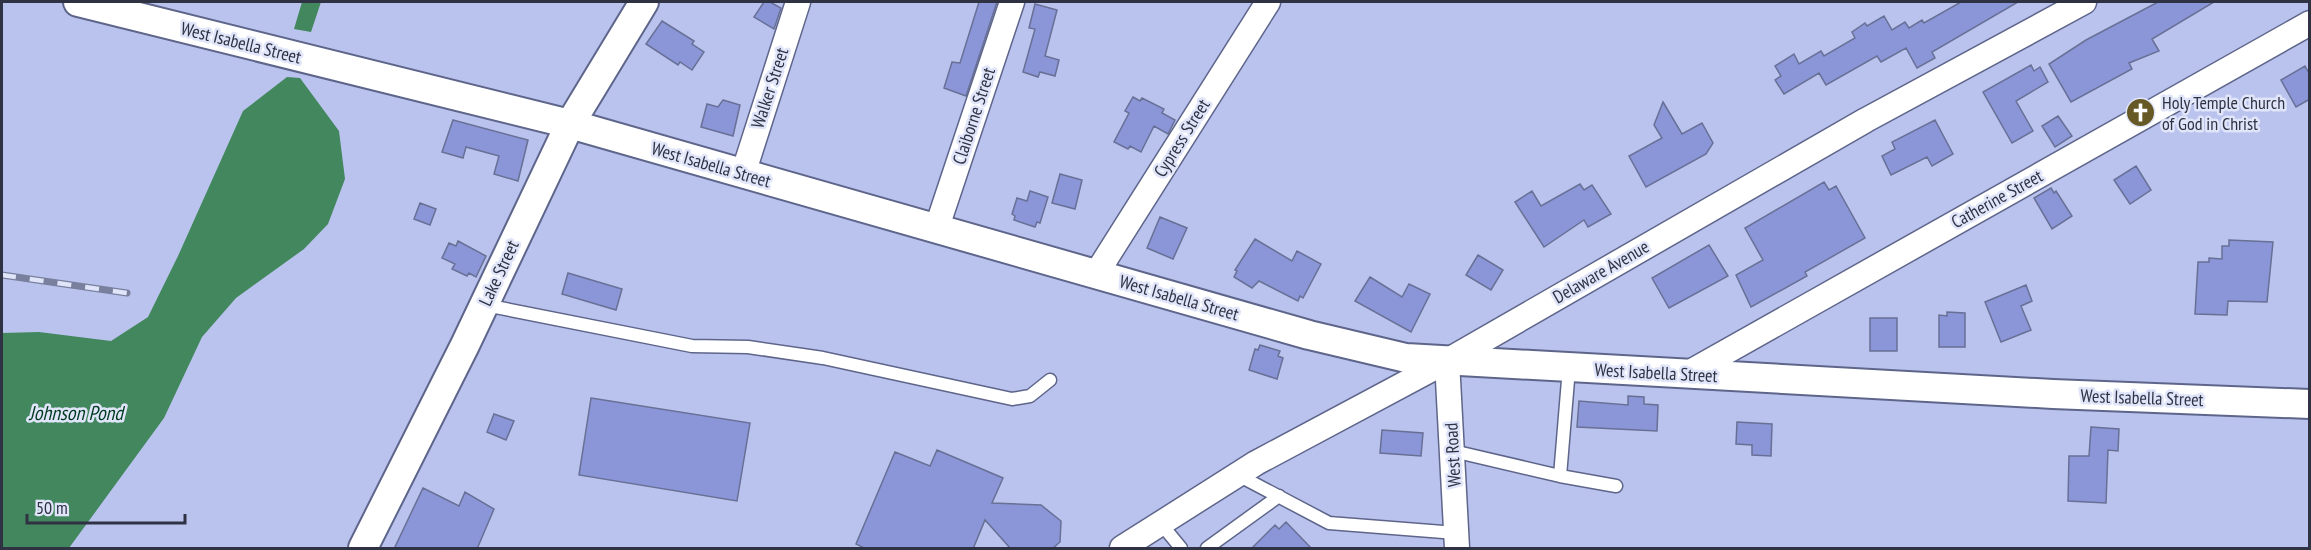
<svg xmlns="http://www.w3.org/2000/svg" width="2311" height="550" viewBox="0 0 2311 550" font-family="'PT Sans Narrow',sans-serif">
  <rect width="100%" height="100%" fill="#bac3ed"/>
  <path fill="#42875d" d="M302,2H321L311,32L294,29Z
    M287,77L300,78L339,131L345,179L328,224L304,249L236,298L202,337L164,418L69,548H2V333L39,332L111,341L148,317L178,256L243,111Z"/>
  <path fill="#8a96d7" stroke="#687096" stroke-width="1.5" d="M764,2H770L781,8L774,29L754,17Z
    M979,2H997L966,96L944,88L952,62L960,63Z
    M1961,2H2018L1932,52L1935,58L1917,68L1906,48L1881,62L1877,56L1826,85L1819,73L1784,94L1775,80L1781,76L1775,66L1794,54L1799,64L1821,51L1824,56L1855,38L1852,32L1865,23L1867,26L1884,16L1892,30L1905,22L1909,28L1922,20L1924,23Z
    M2158,2H2214L2152,39L2159,51L2129,63L2132,69L2071,102L2049,64L2086,40Z
    M1035,4L1057,10L1045,56L1059,60L1055,76L1040,72L1038,77L1023,72L1035,29L1029,28Z
    M662,21L694,41L692,44L704,52L692,70L680,62L678,65L646,44Z
    M2031,65L2034,71L2040,67L2048,82L2016,101L2033,131L2012,143L1983,92Z
    M2305,66L2310,75V99L2296,107L2281,80Z
    M1133,97L1140,101L1142,98L1164,109L1162,113L1175,120L1168,134L1154,126L1141,152L1130,146L1128,149L1114,142L1129,113L1125,111Z
    M723,100L740,105L733,136L701,127L707,104L718,107Z
    M1663,102L1682,134L1702,123L1713,143L1706,154L1646,187L1629,156L1662,138L1654,125Z
    M2058,116L2072,136L2055,147L2042,126Z
    M453,120L528,140L518,181L494,174L499,156L466,147L463,158L442,152Z
    M1935,120L1953,154L1932,166L1927,157L1891,175L1882,156L1895,149L1892,142Z
    M2136,166L2151,190L2130,204L2114,180Z
    M1060,174L1082,180L1075,209L1052,203Z
    M1824,182L1829,190L1836,186L1865,238L1805,272L1807,276L1751,307L1736,275L1763,260L1745,228Z
    M1580,184L1584,190L1592,185L1611,214L1588,227L1584,220L1544,247L1515,202L1532,191L1541,206Z
    M2051,188L2054,193L2056,191L2072,216L2052,229L2034,198Z
    M1030,191L1048,197L1040,223L1037,222L1035,227L1014,220L1015,216L1012,214L1017,198L1027,201Z
    M420,203L436,209L430,225L414,219Z
    M1160,217L1187,228L1173,259L1147,248Z
    M1255,239L1292,261L1297,251L1321,264L1303,298L1300,296L1298,301L1259,281L1252,288L1234,277L1237,271L1235,270Z
    M2229,240L2273,242L2267,302L2228,301L2227,315L2195,314L2198,262H2209V258L2222,259V246H2229Z
    M458,241L486,256L476,277L469,273L467,276L452,269L455,264L442,258L449,243L456,246Z
    M1709,245L1728,276L1669,308L1652,278Z
    M1478,255L1503,270L1491,290L1466,275Z
    M568,273L622,289L616,310L562,294Z
    M1370,277L1402,297L1409,284L1430,294L1411,332L1355,301Z
    M2026,285L2032,301L2021,306L2031,330L2001,342L1985,302Z
    M1947,312L1965,313V347H1939V315L1947,316Z
    M1870,318H1897V351H1870Z
    M1260,345L1280,351L1278,356L1283,358L1277,379L1249,370L1255,349L1258,350Z
    M1628,396L1644,397V404L1658,405L1657,431L1577,427L1579,401L1628,405Z
    M591,398L750,423L737,501L579,475Z
    M494,414L514,421L506,440L487,432Z
    M1737,422L1772,424L1771,456L1752,455V445L1736,444Z
    M2091,427L2119,429L2118,451L2108,450L2106,503L2068,501L2069,456H2089Z
    M1382,430L1423,433L1421,456L1380,453Z
    M937,450L1003,478L992,503L1041,505L1061,521L1060,542L1052,549H1011L985,520L973,549H866L856,544L895,452L930,466Z
    M423,488L459,506L465,492L494,509L477,549H394Z
    M1286,522L1312,549H1251L1275,525L1279,529Z"/>
  <g fill="none" stroke-linecap="round" stroke-linejoin="round">
    <defs>
      <path id="service" d="M485,305L692,346L748,347L823,358L1012,399L1030,396L1050,380
        M1453,451L1560,476L1616,486
        M1238,475L1329,523L1456,533
        M1560,476L1569,368
        M1162,525L1181,548
        M1207,548L1279,496"/>
      <path id="minor" d="M743,174L798,2
        M936,230L1012,2
        M1096,274L1268,2
        M1447,361L1457,548
        M1685,375L2310,23
        M1122,548L1256,463L1447,361L1866,120L2084,2"/>
      <path id="tertiary" d="M78,2L570,124L1309,335L1406,358L2053,394L2310,404
        M363,548L465,345L570,124L644,2"/>
    </defs>
    <use href="#service" stroke="#5e658a" stroke-width="15"/>
    <use href="#minor" stroke="#5e658a" stroke-width="27"/>
    <use href="#tertiary" stroke="#5e658a" stroke-width="32"/>
    <use href="#service" stroke="#fff" stroke-width="12"/>
    <use href="#minor" stroke="#fff" stroke-width="24"/>
    <use href="#tertiary" stroke="#fff" stroke-width="28"/>
    <defs>
      <path id="rail" d="M2,275L127,293"/>
    </defs>
    <use href="#rail" stroke="#79809e" stroke-width="7"/>
    <use href="#rail" stroke="#e0e5fa" stroke-width="4.5" stroke-dasharray="14" stroke-linecap="butt"/>
  </g>
  <defs>
    <symbol id="church-disc" viewBox="-11 -11 22 22"><circle r="9.5" fill="#665926" stroke="#e0e5fa"/><path d="M-1.2-6h2.4v3.5h3.3v2.4h-3.3V6h-2.4V-.1h-3.3v-2.4h3.3Z" fill="#fff"/></symbol>
  </defs>
  <g fill-rule="evenodd">
    <use href="#church-disc" x="2124" y="96" width="33" height="33"/>
  </g>
  <g text-anchor="middle" stroke-width="5" stroke-linejoin="round" paint-order="stroke">
    <g font-size="18" fill="#2e3242" stroke="#e0e5fa">
      <text transform="translate(241 43) rotate(14)" y="6">West Isabella Street</text>
      <text transform="translate(770 88) rotate(-72)" y="6">Walker Street</text>
      <text transform="translate(974 116) rotate(-72)" y="6">Claiborne Street</text>
      <text transform="translate(1182 138) rotate(-58)" y="6">Cypress Street</text>
      <text transform="translate(711 165) rotate(16)" y="6">West Isabella Street</text>
      <text transform="translate(1997 199) rotate(-29)" y="6">Catherine Street</text>
      <text transform="translate(1601 272) rotate(-30)" y="6">Delaware Avenue</text>
      <text transform="translate(499 273) rotate(-65)" y="6">Lake Street</text>
      <text transform="translate(1179 298) rotate(16)" y="6">West Isabella Street</text>
      <text transform="translate(1656 373) rotate(3)" y="6">West Isabella Street</text>
      <text transform="translate(2142 398) rotate(2)" y="6">West Isabella Street</text>
      <text transform="translate(1453 455) rotate(-93)" y="6">West Road</text>
    </g>
    <g font-size="18" fill="#2e3242" stroke="#e0e5fa" text-anchor="start">
      <text x="2162" y="109">Holy Temple Church<tspan x="2162" dy="21">of God in Christ</tspan></text>
    </g>
    <g font-size="20" font-style="italic" fill="#003a1e" stroke="#e0e5fa">
      <text x="76" y="420">Johnson Pond</text>
    </g>
  </g>
  <rect width="2311" height="550" fill="none" stroke="#2e3242" stroke-width="6"/>
  <path d="M27 514v9h158v-9" fill="none" stroke="#2e3242" stroke-width="3"/>
  <text x="36" y="514" font-size="18" fill="#2e3242" stroke="#e0e5fa" stroke-width="4.5" paint-order="stroke">50 m</text>
</svg>
